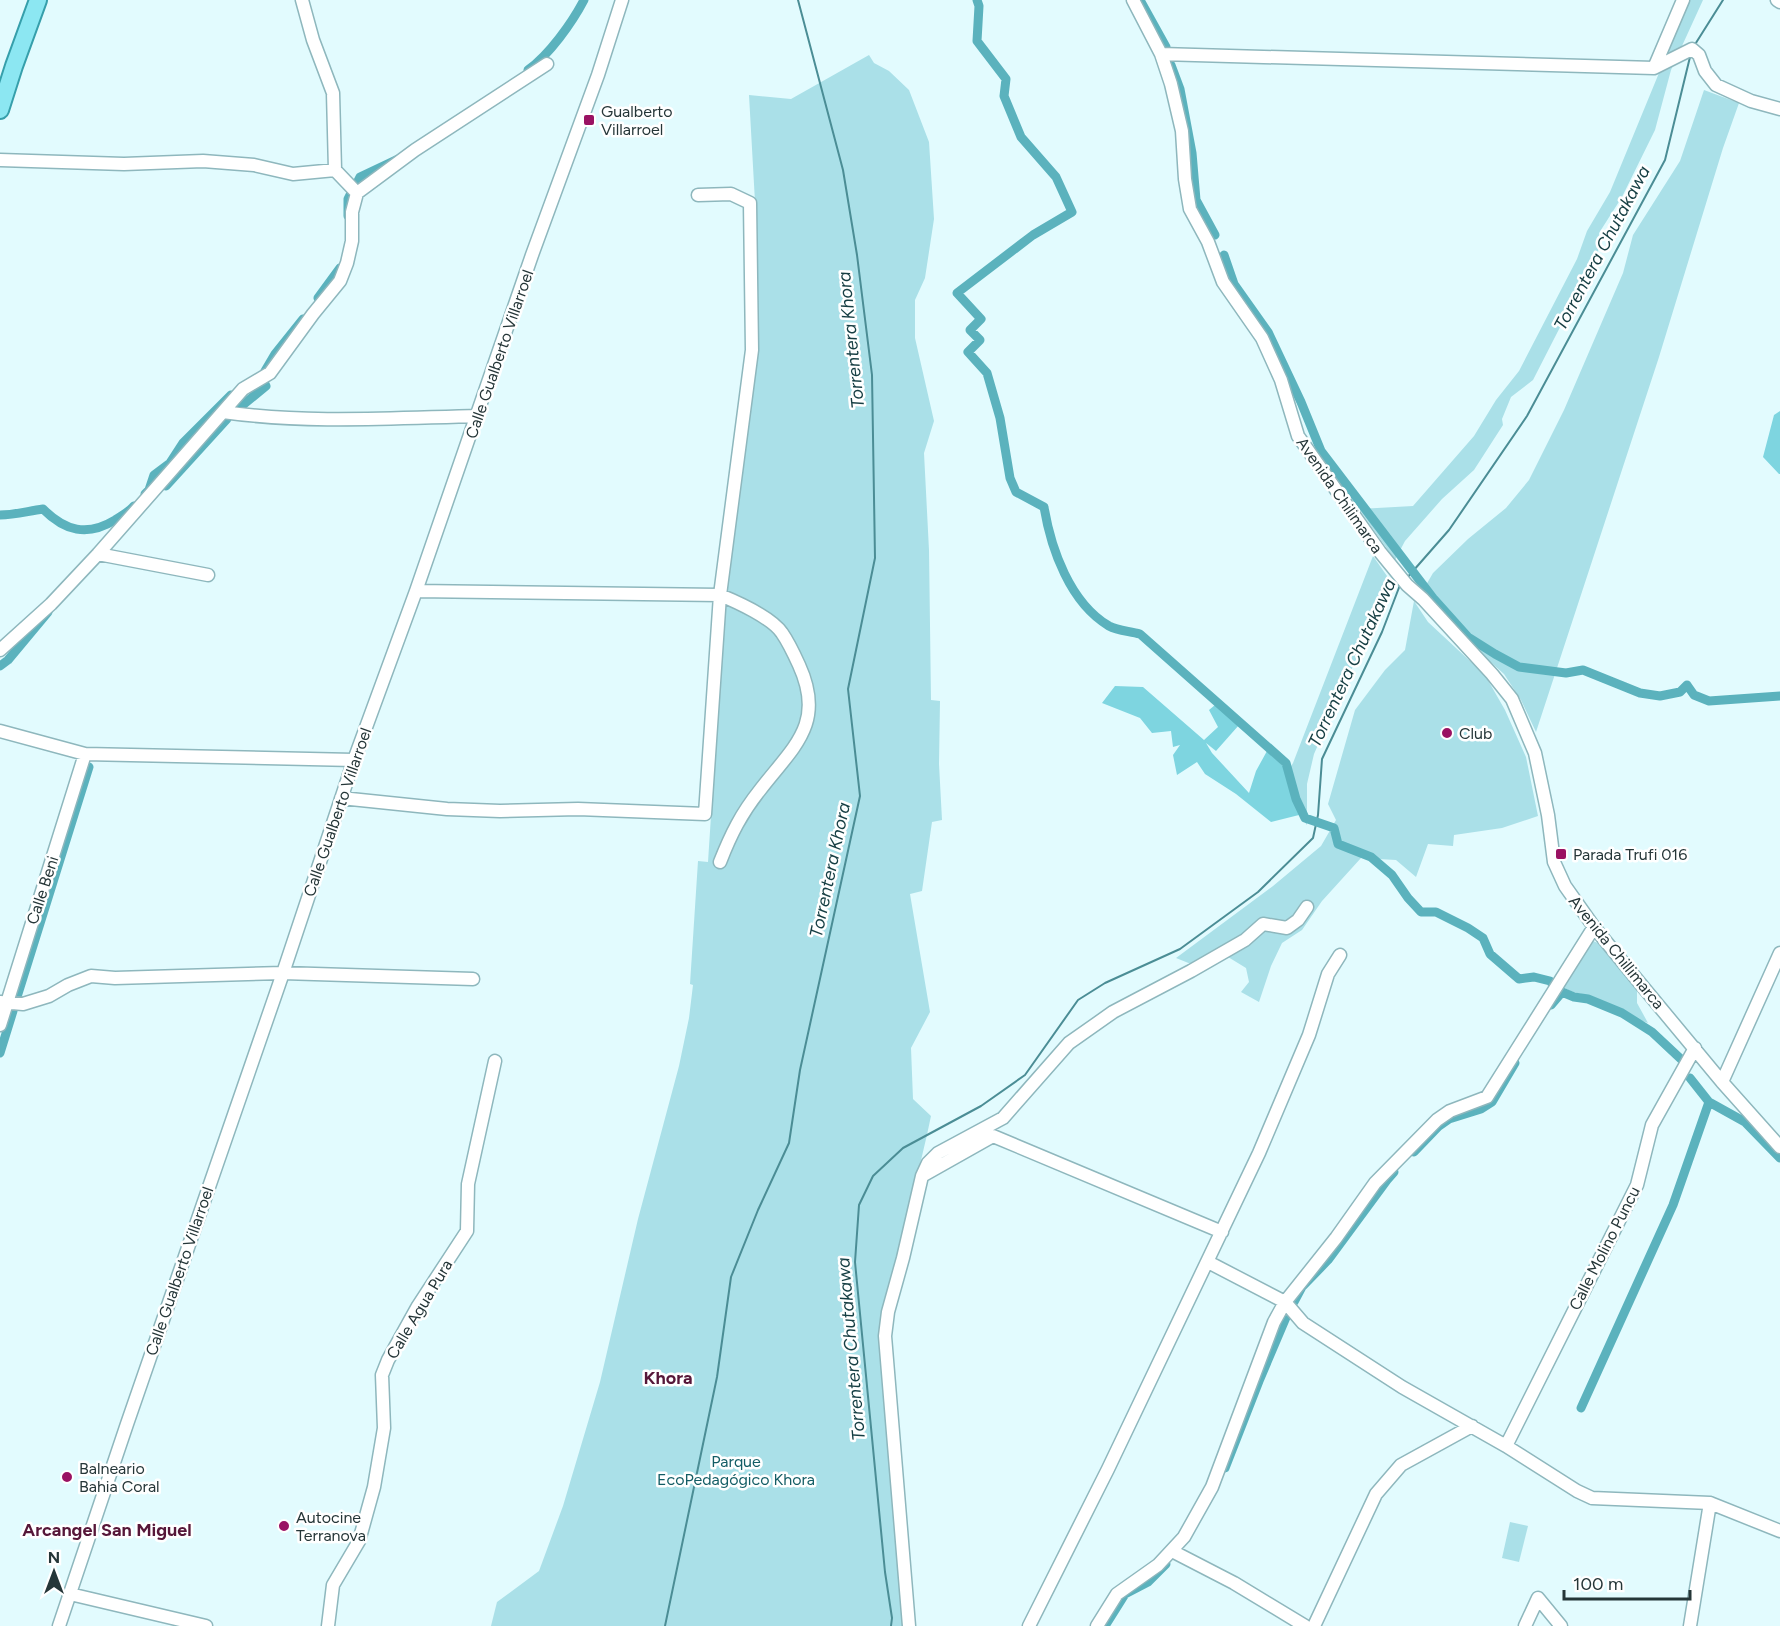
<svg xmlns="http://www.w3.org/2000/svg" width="1780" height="1626" viewBox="0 0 1780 1626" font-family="Figtree,sans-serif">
  <rect width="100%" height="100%" fill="#e2fbfe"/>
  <path fill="#aae0e8" d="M1689,0H1703L1671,70L1655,130L1622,197L1599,233L1598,253L1533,380L1511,397L1502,419L1503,425L1474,470L1442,499L1405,541L1395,560L1359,509L1413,506L1474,436L1496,400L1519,371L1577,259L1587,231L1610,192Z
    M869,55L874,63L889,71L909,90L929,142L934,219L925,278L915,300V338L934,421L924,453L929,550L931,700L940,701L939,764L942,820L932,822L922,891L910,894L930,1012L911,1048L913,1099L931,1116C919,1175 901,1232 889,1291L905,1626H491L497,1602L539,1571L563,1506L600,1382L638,1219L679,1066L689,1018L693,985L690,984L698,861L708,862L725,601L755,350V202L749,95L791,99Z
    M1704,90L1739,103L1723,148L1659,357L1536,732L1521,700L1504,674L1466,640L1422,592L1433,573L1468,539L1506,508L1529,480L1564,410L1623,273L1633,235L1680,161Z
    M1373,556L1387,576L1369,630L1314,754L1307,784V825L1299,815L1286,775L1293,763Z
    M1414,601L1428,622L1485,675L1505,710L1526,757L1538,816L1502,828L1454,835L1453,846L1428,844L1416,877L1396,860L1361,858L1322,901L1302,930L1282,943L1271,966L1259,1002L1241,992L1249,982L1246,968L1215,949L1191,964L1176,958L1273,886L1321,846L1336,820L1328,804L1355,710L1385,670L1405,650Z
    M1593,941L1598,943L1637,990V1003L1648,1023C1628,1017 1611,1003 1590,996C1580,993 1572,993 1563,987L1588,945Z
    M1510,1522L1528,1526L1519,1562L1502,1558Z"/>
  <path fill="#7ed5e0" d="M1780,411V474H1779L1763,457L1774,415Z
    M1115,686L1143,687L1204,740L1218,727L1209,710L1215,705L1239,725L1216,751L1206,743L1212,753L1249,793L1256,771L1267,751L1284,767L1299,815L1271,822L1236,794L1205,774L1197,762L1177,775L1173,755L1180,745L1173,747L1171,731L1152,733L1140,718L1102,703Z"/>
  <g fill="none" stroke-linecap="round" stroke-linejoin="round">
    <path stroke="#4b8d95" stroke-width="2" d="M1694,46L1723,0
      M1406,579L1449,530L1527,416L1665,160L1690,57
      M665,1626L717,1377L731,1277L758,1210L789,1143L800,1070L860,796L848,689L875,558L872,375L857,255L843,170L798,0
      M891,1626L892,1618L885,1572L855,1262L859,1205L873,1176L903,1148L981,1106L1025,1075L1078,1000L1105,983L1180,949L1258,892L1313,838L1318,815L1322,759L1382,632L1400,585"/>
    <path stroke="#5bb2bd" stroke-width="9" d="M977,0L979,6L977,41L1006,79L1004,96L1021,137L1056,177L1072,212L1033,235L957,293L981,319L970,330L980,340L968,352L987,373L1000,418L1010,478L1016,492L1044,507C1051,549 1070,603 1109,626C1118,631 1130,631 1140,634L1286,763L1296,799L1305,818L1334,828L1338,844L1371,857L1392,875L1408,898L1421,912H1436L1468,928L1483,938L1490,954L1519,979L1534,977L1550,981L1554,986
      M1140,0L1166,47
      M1171,65L1180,89L1192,153L1196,200L1215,235
      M528,70C549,55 572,23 584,0
      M357,183L360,177L398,159
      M348,216V199L350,195
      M1224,255L1234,284L1268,332L1301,402L1321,451L1433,598L1468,637L1495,654L1519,667L1566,673L1583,670L1640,693L1660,696L1680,692L1687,685L1694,695L1709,701L1780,696
      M318,298L340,268
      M265,371L275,354L303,319
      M233,413L266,386L265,384
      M166,486L227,419
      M145,494L149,490L154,475L170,463L183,443L231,395
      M0,515C15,515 28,511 43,509C65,531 87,537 115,520C121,516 129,512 134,506
      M0,666L8,660L48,612
      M17,997L89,767
      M1551,1005L1562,992L1574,997L1588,999L1622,1013L1652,1032L1683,1061
      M0,1053L13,1011
      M1690,1078L1709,1102L1745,1122L1780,1158
      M1414,1152L1439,1126L1449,1119L1481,1109L1492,1102L1515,1063
      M1294,1302L1302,1287L1328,1260L1387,1180L1394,1172
      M1581,1408L1673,1205L1709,1102
      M1225,1468L1259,1381L1287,1315
      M1105,1626L1125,1594L1148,1582L1166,1564"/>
    <defs>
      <path id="minor" d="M302,0L313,40L333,93L335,170L357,193
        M1133,0L1161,54L1171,84L1182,131L1185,179L1190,209L1208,242L1223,282L1262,338L1281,380L1298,436L1380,552L1407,585L1423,599L1492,674L1512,699L1535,753L1548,815L1554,862L1565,886L1594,927L1639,982L1722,1082L1780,1147
        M1777,0L1780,2
        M1161,54L1654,68L1692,49L1699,55L1705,71L1716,85L1751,101L1780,109
        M1654,68L1683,0
        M0,160L124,164L203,161L254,165L293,174L335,170
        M223,412C308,424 393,418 478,416
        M98,554L208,575
        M416,591L720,595C737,602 772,618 782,633C789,643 794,654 799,665C826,724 793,747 760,790C741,814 731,834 720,862
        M0,650L51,604L98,554L243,389L270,373L313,314L340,281L347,263L352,241V212L357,193L415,150L547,64
        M0,731L85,754L354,760
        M341,798L447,809L500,811L578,809L705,814L720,595L752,350L750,203L731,194L698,195
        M0,1002L23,1004L49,996L68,985L91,976L115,978L283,973L473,979
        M0,1025L85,754
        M1722,1082L1780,953
        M922,1176L993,1136L1222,1232
        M1208,1262L1285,1302L1303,1323L1402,1387L1506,1446L1577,1491L1592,1498L1710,1503L1780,1531
        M1506,1446L1637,1185L1652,1125L1695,1048
        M1172,1551L1234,1583L1305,1626
        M70,1594L206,1626
        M59,1626L127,1424L283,973L354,760L416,591L532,255L598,75L622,0
        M328,1626L333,1585L359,1541L374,1487L384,1428L382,1375L388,1360L418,1306L467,1231L468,1184L495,1061
        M909,1626L885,1336L888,1312L903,1258L922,1176L928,1163L938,1153L1003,1118L1069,1043L1113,1012L1191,971L1245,940L1263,924L1287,928L1298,920L1307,907
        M1029,1626L1108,1469L1259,1153L1309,1035L1328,974L1340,955
        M1097,1626L1117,1594L1158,1565L1184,1537L1212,1487L1274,1322L1285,1302L1336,1238L1375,1183L1437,1120L1450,1111L1487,1097L1594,927
        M1314,1626L1376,1494L1401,1465L1472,1426
        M1525,1626L1538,1598L1561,1626
        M1690,1626L1710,1503"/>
      <path id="major" d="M0,110L14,66L38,0"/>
    </defs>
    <use href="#minor" stroke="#8eb7bd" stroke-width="15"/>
    <use href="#major" stroke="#369fab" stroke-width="20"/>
    <use href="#minor" stroke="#fff" stroke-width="12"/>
    <use href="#major" stroke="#8ce7f2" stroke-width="16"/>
  </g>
  <g fill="#9a1263" stroke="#fff" stroke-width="2">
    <rect x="583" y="114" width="12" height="12" rx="3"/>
    <circle cx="1447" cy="733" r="6"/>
    <rect x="1555" y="848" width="12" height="12" rx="3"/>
    <circle cx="67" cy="1477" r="6"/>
    <circle cx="284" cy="1526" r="6"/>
  </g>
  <g text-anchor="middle" stroke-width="5" stroke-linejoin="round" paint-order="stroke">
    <g font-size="16" fill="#253638" stroke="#fff" text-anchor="start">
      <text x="601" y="117">Gualberto<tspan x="601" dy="18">Villarroel</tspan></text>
      <text x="1459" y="739">Club</text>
      <text x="1573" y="860">Parada Trufi 016</text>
      <text x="79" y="1474">Balneario<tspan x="79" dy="18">Bahia Coral</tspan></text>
      <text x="296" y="1523">Autocine<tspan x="296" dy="18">Terranova</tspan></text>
    </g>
    <g font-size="16" fill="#253638" stroke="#fff">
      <text transform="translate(499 354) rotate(-71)" y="6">Calle Gualberto Villarroel</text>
      <text transform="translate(1340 495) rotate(55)" y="6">Avenida Chilimarca</text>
      <text transform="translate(337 812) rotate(-71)" y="6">Calle Gualberto Villarroel</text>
      <text transform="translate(42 890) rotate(-72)" y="6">Calle Beni</text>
      <text transform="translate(1617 952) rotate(51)" y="6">Avenida Chillimarca</text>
      <text transform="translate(1604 1248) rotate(-63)" y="6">Calle Molino Puncu</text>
      <text transform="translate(179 1271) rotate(-71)" y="6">Calle Gualberto Villarroel</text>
      <text transform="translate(419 1309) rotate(-59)" y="6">Calle Agua Pura</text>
    </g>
    <g font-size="16" fill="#135d65" stroke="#fff">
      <text x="736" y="1467">Parque<tspan x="736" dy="18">EcoPedagógico Khora</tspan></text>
    </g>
    <g font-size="18" font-style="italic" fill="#153e43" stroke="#fff">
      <text transform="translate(1602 248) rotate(-62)" y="6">Torrentera Chutakawa</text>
      <text transform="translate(851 340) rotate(-96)" y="6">Torrentera Khora</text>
      <text transform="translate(1352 663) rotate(-65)" y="6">Torrentera Chutakawa</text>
      <text transform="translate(830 870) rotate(-78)" y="6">Torrentera Khora</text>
      <text transform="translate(851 1349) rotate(-95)" y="6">Torrentera Chutakawa</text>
    </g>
    <g font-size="18" font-weight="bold" fill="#561739" stroke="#fff">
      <text x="668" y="1384">Khora</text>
      <text x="107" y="1536">Arcangel San Miguel</text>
    </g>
  </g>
  <g transform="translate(54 1572)" stroke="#ffffff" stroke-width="4.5" paint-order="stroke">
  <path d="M0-4.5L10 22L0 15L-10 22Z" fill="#253638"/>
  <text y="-9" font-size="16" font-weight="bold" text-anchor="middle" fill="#253638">N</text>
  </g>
  <path d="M1564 1590v9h126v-9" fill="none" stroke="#253638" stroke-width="3"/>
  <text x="1573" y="1590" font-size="18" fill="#253638" stroke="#ffffff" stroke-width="4.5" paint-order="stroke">100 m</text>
</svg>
